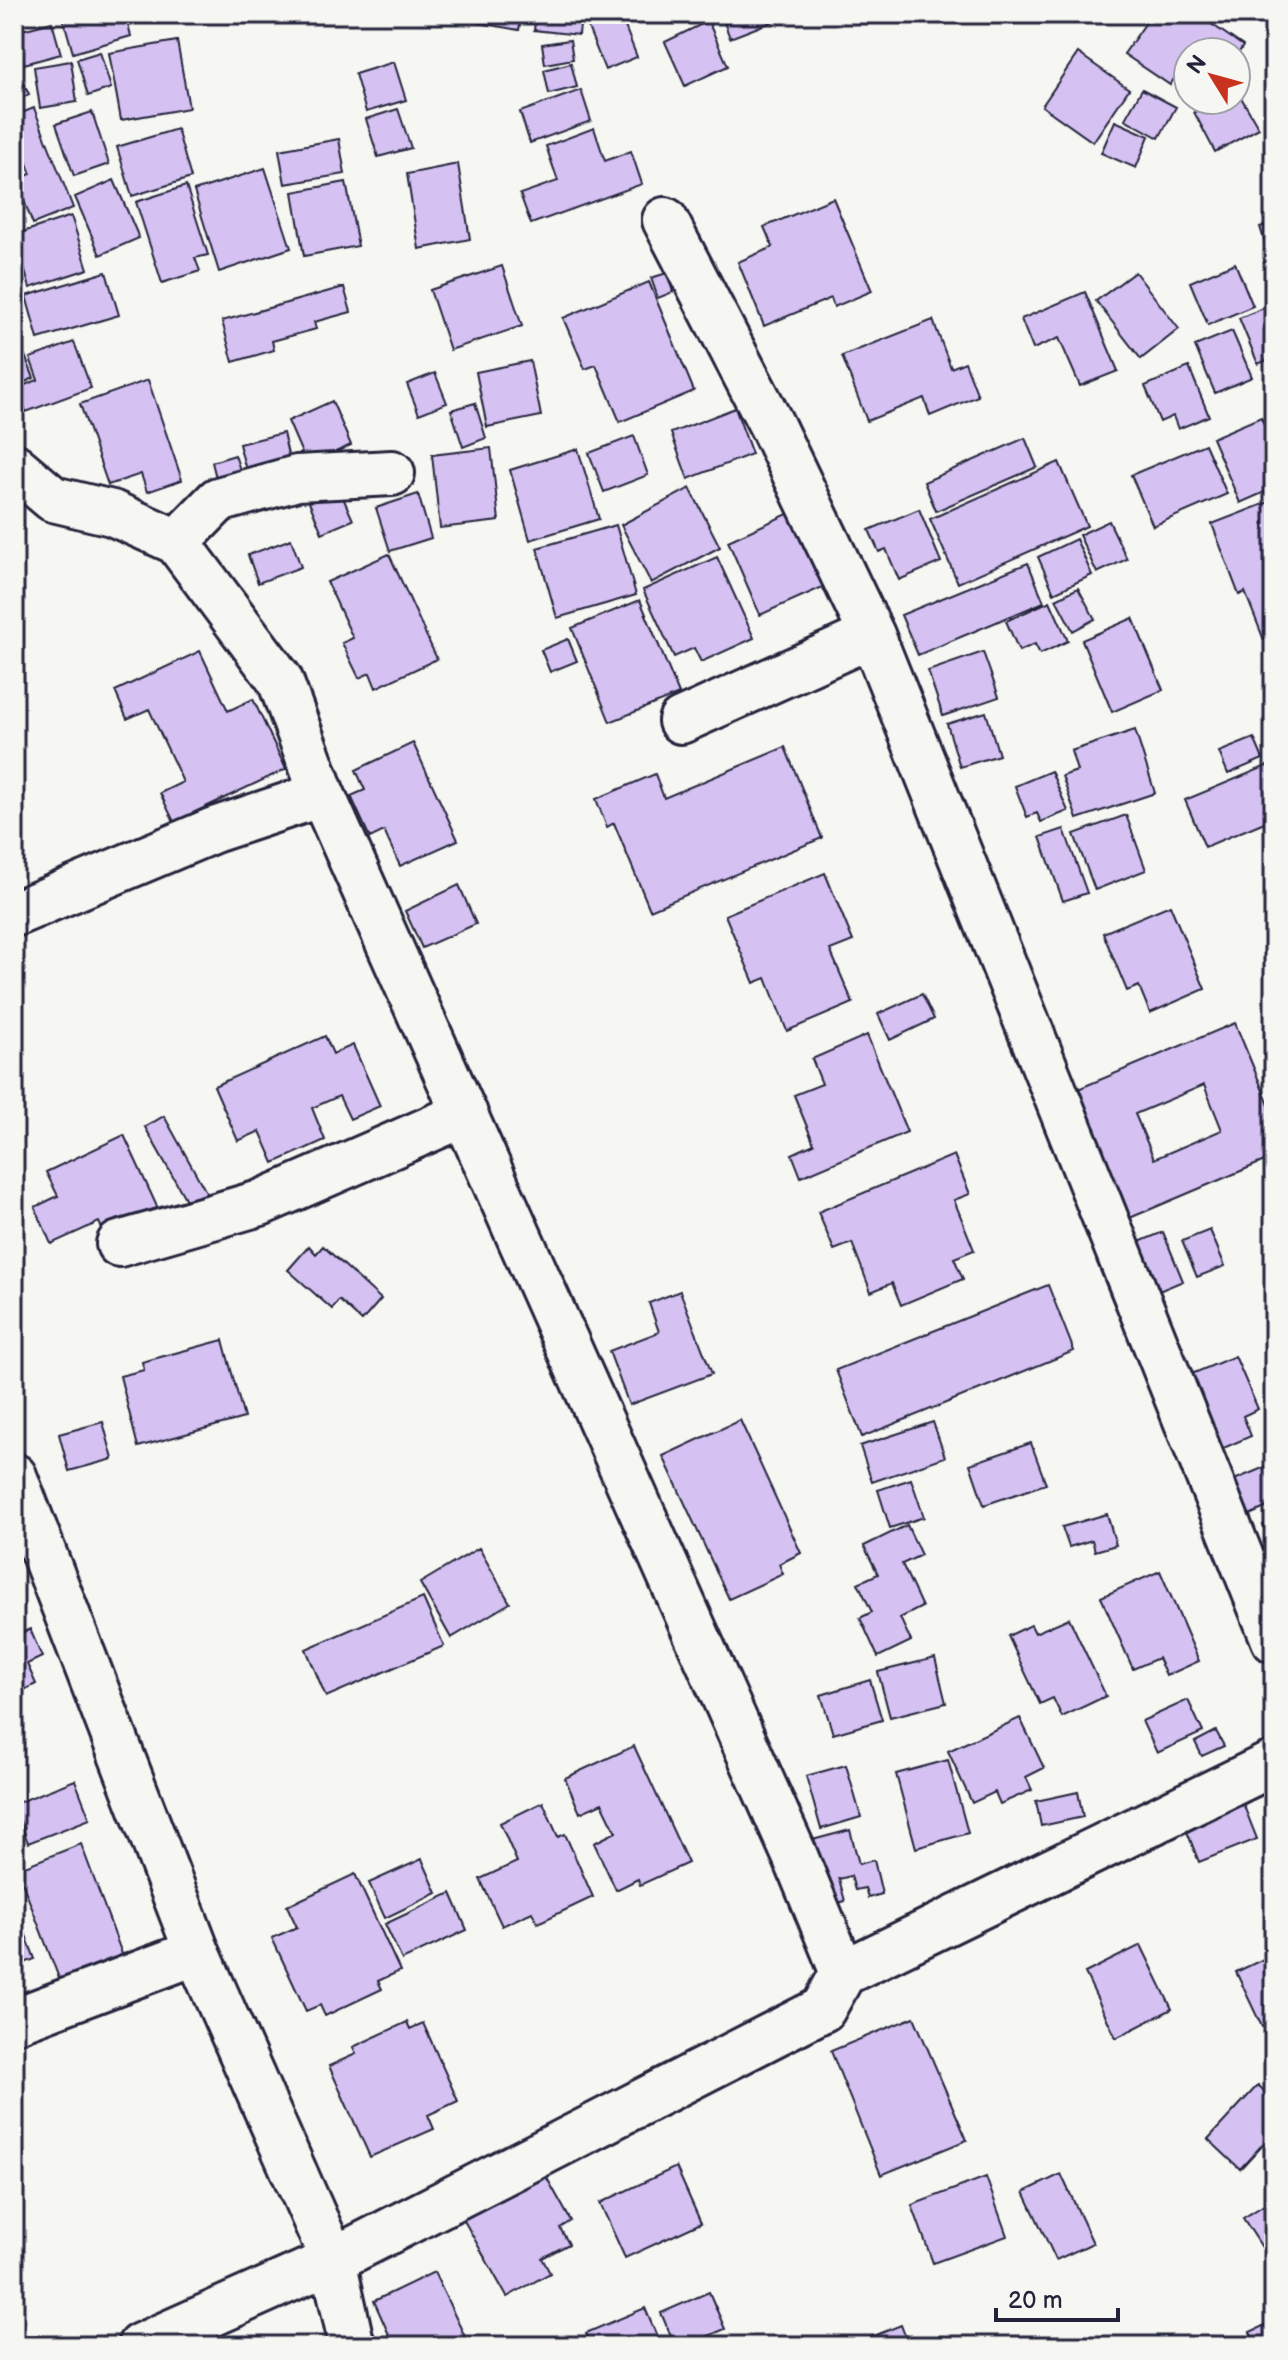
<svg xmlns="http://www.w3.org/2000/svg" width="1288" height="2360" viewBox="0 0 1288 2360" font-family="'Balsamiq Sans',sans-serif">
  <rect width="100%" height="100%" fill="#f6f6f2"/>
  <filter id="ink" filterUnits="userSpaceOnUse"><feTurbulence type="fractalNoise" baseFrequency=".0125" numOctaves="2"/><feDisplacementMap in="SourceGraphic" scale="16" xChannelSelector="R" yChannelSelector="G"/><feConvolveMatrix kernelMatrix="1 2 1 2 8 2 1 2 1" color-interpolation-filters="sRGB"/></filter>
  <g filter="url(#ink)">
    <path fill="#d5c2f3" stroke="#22223b" stroke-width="2" fill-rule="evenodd" d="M62,14H125L131,36L73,53Z
      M474,14H522L519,30L473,22Z
      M536,14H581L579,35L534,30Z
      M600,14H620L637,57L605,70L585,20Z
      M721,14H771L774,21L730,38Z
      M1152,14H1197L1243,46L1236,57V52H1188V89L1174,79L1170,85L1124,54Z
      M708,21L728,66L685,86L665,42Z
      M52,22L61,54L24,64L15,32Z
      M570,40L573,59L545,64L542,44Z
      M177,41L189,108L121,120L109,53Z
      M100,52L111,88L88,96L77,59Z
      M1078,53L1129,89L1093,142L1042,106Z
      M71,61L77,102L40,108L34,67Z
      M394,62L406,100L366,112L355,74Z
      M571,63L577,87L549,94L544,70Z
      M14,69L29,94L14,103Z
      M1142,89L1176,107L1159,138L1125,119Z
      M1236,89L1259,128L1215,152L1194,112L1217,100H1236Z
      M581,90L591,121L530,143L520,112Z
      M34,108L73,208L33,224L16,180L31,174L14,130V116Z
      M398,109L411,148L378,157L366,119Z
      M92,112L109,164L74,176L56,124Z
      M1115,121L1149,136L1136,168L1101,153Z
      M594,128L605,161L631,151L642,184L531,224L520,194L558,181L546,146Z
      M177,129L191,178L132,196L117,147Z
      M339,139L345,174L285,184L279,150Z
      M458,164L470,239L419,249L407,174Z
      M265,168L291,248L219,272L194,191Z
      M114,180L139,238L100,255L75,197Z
      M346,182L358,246L304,256L293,192Z
      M186,186L208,255L195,258L200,271L162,283L136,202Z
      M833,198L872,291L834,307L831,298L764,326L738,262L773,247L764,227Z
      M71,216L88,269L30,288L14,235Z
      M1274,223V271L1260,227Z
      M1235,263L1253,306L1208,325L1190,282Z
      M502,266L522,326L450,350L430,290Z
      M106,272L119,315L38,339L26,296Z
      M1135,272L1179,329L1141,359L1096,301Z
      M667,273L673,292L658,298L651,278Z
      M649,282L694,391L620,422L596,365L585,369L563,318Z
      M344,287L351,312L314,322L316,329L272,341L274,350L233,362L222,321Z
      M1085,292L1118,371L1080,386L1059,338L1033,349L1021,319Z
      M1266,307L1274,326V357L1258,364L1239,318Z
      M933,320L951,368L965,362L978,396L930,416L924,398L867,421L842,356Z
      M14,329L34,378L14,387Z
      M1232,331L1252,377L1215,393L1195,346Z
      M74,342L91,388L26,412L17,388L38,380L30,358Z
      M530,361L541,416L487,427L476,372Z
      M1189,367L1209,416L1178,429L1173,416L1160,422L1145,386Z
      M435,373L447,403L419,414L407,384Z
      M148,380L182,480L147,492L141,474L108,485L80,404Z
      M332,401L351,445L307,465L288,421Z
      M475,403L486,438L463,447L451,410Z
      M735,408L752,454L688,479L671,433Z
      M1261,417L1274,448V488L1240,503L1212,438Z
      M283,433L289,459L246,470L239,444Z
      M634,436L648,475L604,492L589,453Z
      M1025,438L1037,467L936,511L924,482Z
      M1205,444L1227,494L1153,526L1131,475Z
      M491,448L499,521L440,528L432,455Z
      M578,449L599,519L530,540L510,470Z
      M235,455L244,482L219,490L212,462Z
      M1059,462L1087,526L958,583L930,519Z
      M336,482L353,520L322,533L306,495Z
      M690,488L720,547L651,583L621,525Z
      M418,494L431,538L390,551L376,508Z
      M1274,500V636L1264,640L1245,592L1239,595L1212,524Z
      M801,508L834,582L760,615L728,541Z
      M919,509L941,562L899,580L886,549L879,552L869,530Z
      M1109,521L1127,559L1097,573L1079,535Z
      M616,525L636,595L557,618L537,548Z
      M291,539L301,567L258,583L248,555Z
      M1076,539L1092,575L1054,593L1038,557Z
      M389,554L437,659L376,688L370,673L359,678L342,643L353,638L327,582Z
      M717,557L754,638L701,662L694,648L674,657L643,590Z
      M1028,563L1044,602L918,655L901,615Z
      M1078,588L1095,619L1073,631L1056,599Z
      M640,600L679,694L610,722L572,628Z
      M1050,601L1068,641L1040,654L1035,644L1019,651L1006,621Z
      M1133,618L1163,690L1112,712L1082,640Z
      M568,639L577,661L550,672L541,650Z
      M200,651L228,711L253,699L286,769L174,822L160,793L183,782L149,709L127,719L115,691Z
      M983,652L999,697L943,716L928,671Z
      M986,712L999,755L960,767L947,724Z
      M1135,730L1155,793L1077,819L1062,776L1077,771L1071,751Z
      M1254,738L1263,759L1228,774L1219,752Z
      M413,743L458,840L400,866L384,831L370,838L351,796L365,790L356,770Z
      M785,747L822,838L650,910L614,823L607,827L596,799L655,774L664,798Z
      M1269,765L1274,777V818L1205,847L1185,800Z
      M1051,771L1068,811L1041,822L1037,813L1027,817L1015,786Z
      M1126,815L1146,870L1095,890L1074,834Z
      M1064,829L1087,893L1063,901L1040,837Z
      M825,873L853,941L830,950L853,1003L787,1031L766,978L754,983L725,915Z
      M459,885L476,924L422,948L405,911Z
      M1170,905L1205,989L1150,1013L1139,986L1127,991L1103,933Z
      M922,994L934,1019L890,1040L878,1014Z
      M1235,1023L1274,1117V1157L1099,1231L1072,1194L1059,1163L1070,1158L1047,1102ZM1204,1085L1222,1130L1154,1159L1135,1114Z
      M867,1035L907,1132L801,1177L792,1154L814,1144L794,1095L822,1084L812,1059Z
      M325,1036L333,1054L353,1045L380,1106L350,1119L339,1096L312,1108L325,1140L274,1163L260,1131L238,1141L214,1086Z
      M164,1116L210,1199L191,1209L145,1127Z
      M124,1135L159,1211L105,1236L99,1222L51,1244L35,1207L58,1196L46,1172Z
      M954,1155L970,1194L954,1200L974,1250L954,1258L963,1279L901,1305L892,1283L871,1292L852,1243L834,1250L818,1212Z
      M1210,1230L1225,1266L1197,1277L1182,1241Z
      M1163,1232L1183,1281L1116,1309L1096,1260Z
      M309,1246L316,1254L323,1246L381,1299L362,1321L339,1300L332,1309L288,1270Z
      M1048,1285L1074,1351L862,1437L836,1370Z
      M680,1291L712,1374L629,1405L609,1351L659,1332L649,1303Z
      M223,1340L244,1418L138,1447L120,1376L144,1370L142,1362Z
      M1235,1356L1258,1409L1243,1416L1251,1436L1201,1458L1170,1383Z
      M740,1420L801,1553L779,1564L783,1574L729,1599L663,1456Z
      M103,1422L113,1459L69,1471L59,1434Z
      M933,1422L945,1457L872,1482L860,1446Z
      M1031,1443L1046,1484L984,1505L970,1464Z
      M1272,1464L1274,1504L1216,1530L1201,1494Z
      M911,1479L924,1517L890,1528L878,1490Z
      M1107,1514L1116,1545L1095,1551L1092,1540L1069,1547L1062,1527Z
      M1274,1520V1551L1263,1525Z
      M907,1525L921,1555L902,1564L922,1607L900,1618L911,1641L878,1657L860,1618L872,1612L858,1583L878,1574L864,1546Z
      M479,1548L510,1603L451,1638L420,1583Z
      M1160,1571L1199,1661L1166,1676L1158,1658L1133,1669L1101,1597Z
      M423,1598L444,1646L326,1697L306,1649Z
      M1069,1618L1106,1696L1062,1717L1053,1698L1040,1704L1008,1636L1031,1625L1035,1633Z
      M30,1629L42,1657L27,1664L36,1684L14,1695V1636Z
      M935,1658L946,1703L890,1717L878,1672Z
      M870,1680L882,1720L833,1734L821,1695Z
      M1188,1700L1203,1732L1157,1753L1142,1721Z
      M1020,1718L1044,1768L1026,1777L1032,1790L1000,1804L995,1792L972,1803L948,1751Z
      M1216,1731L1224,1746L1202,1756L1195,1742Z
      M634,1746L688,1863L640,1885L638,1879L616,1890L594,1843L616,1832L602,1803L580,1813L565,1778Z
      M948,1760L968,1833L916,1848L896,1774Z
      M846,1765L861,1817L821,1829L806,1776Z
      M75,1780L90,1819L28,1843L14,1804Z
      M1078,1792L1083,1817L1041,1826L1036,1801Z
      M1242,1801L1257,1839L1199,1862L1184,1824Z
      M543,1802L558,1837L565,1834L593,1897L538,1923L532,1912L502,1926L480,1879L517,1862L500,1823Z
      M850,1830L859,1864L874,1860L882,1894L868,1898L865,1888L855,1890L851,1876L839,1879L845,1901L822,1908L805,1842Z
      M81,1844L125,1962L62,1986L17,1869Z
      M422,1859L437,1893L385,1918L369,1883Z
      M355,1874L400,1971L378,1981L382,1989L325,2016L320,2005L306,2011L272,1938L297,1927L287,1906Z
      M451,1893L467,1930L402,1960L385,1924Z
      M14,1904L35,1959L14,1967Z
      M1141,1945L1172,2009L1116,2038L1085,1973Z
      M1274,1954V2021L1262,2027L1236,1972Z
      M914,2017L967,2140L881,2175L831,2051Z
      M407,2022L410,2029L423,2023L458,2101L428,2115L434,2129L370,2157L329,2066L356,2054L353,2047Z
      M1258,2085L1274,2100V2132L1240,2169L1208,2139Z
      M676,2167L701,2223L625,2258L600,2203Z
      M543,2171L571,2221L560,2228L569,2244L542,2258L550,2273L507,2297L462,2217Z
      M1061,2174L1093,2243L1056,2260L1024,2192Z
      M986,2177L1007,2236L933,2263L912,2205Z
      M1274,2199V2247L1265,2252L1243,2218Z
      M434,2272L467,2341L456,2346H394L374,2301Z
      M709,2292L725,2329L685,2346H675L661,2313Z
      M645,2308L661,2346H592L586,2333Z
      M1274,2321V2346H1256L1250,2332Z
      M901,2325L909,2346H849Z"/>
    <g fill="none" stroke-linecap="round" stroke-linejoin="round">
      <defs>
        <path id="minor" d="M665,220L773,428L872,635L1274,1640
          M14,466L53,499L112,513L177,542L280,680L322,794L795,1856L843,1973
          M177,542L218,500L297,478L392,473
          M681,721L872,635
          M14,914L214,830L322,794
          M119,1244L260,1203L465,1114
          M14,1476L197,1952L333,2260L352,2346
          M14,2021L197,1952
          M140,2346L333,2260L823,2009L843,1973L1274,1763"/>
      </defs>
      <use href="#minor" stroke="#22223b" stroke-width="50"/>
      <use href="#minor" stroke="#f6f6f2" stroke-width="44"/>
    </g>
  </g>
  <rect width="1288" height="2360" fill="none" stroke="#f6f6f2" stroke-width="48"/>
  <rect x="24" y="24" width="1240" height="2312" fill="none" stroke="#22223b" stroke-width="3" filter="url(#ink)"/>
  <g transform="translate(1212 76) rotate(307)"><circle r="38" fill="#f6f6f2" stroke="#a1a1a9" stroke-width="2"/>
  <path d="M0-6L14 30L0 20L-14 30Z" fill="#c8321e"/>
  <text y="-12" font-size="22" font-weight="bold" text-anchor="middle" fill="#22223b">N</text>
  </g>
  <path d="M996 2308v12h122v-12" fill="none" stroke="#22223b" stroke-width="4"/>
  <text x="1008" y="2308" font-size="24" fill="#22223b" stroke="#f6f6f2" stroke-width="6" paint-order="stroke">20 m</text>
</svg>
